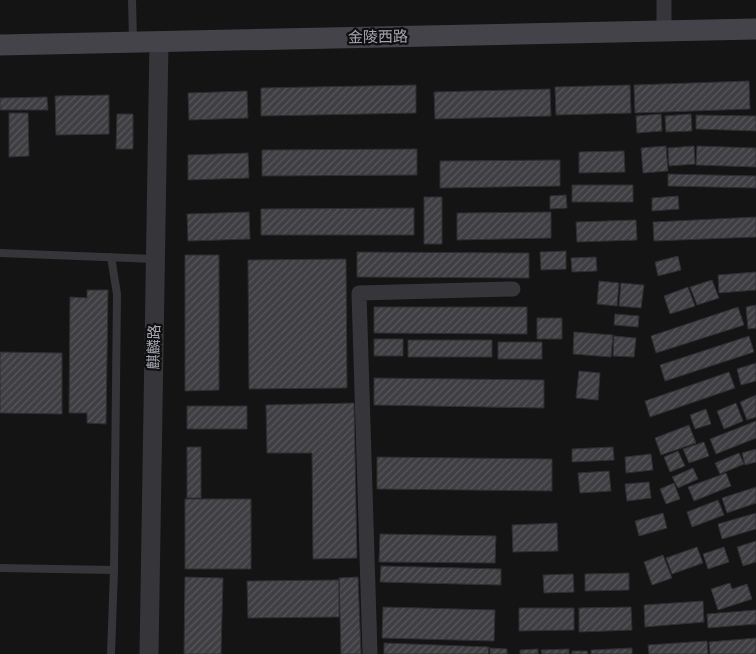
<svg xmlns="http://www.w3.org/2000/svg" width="756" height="654" viewBox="0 0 756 654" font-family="'Source Sans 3','Noto Sans SC',sans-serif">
  <defs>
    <pattern id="building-hatch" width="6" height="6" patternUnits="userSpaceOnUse" patternTransform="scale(1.25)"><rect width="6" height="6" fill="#3f3e42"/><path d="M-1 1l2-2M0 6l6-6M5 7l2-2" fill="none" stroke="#58575b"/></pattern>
  </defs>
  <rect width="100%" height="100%" fill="#141415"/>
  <path fill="url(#building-hatch)" stroke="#2f2e31" d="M749,81L750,109L635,113L634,85Z
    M416,85V113L261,116V88Z
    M630,85L631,113L556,115L555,87Z
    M550,89L551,116L435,119L434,92Z
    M247,91L248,118L189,120L188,93Z
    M109,95V134L56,135L55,96Z
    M47,97L48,110H0V98Z
    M9,113H28L29,156L9,157Z
    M117,114H133V149H116Z
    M661,114L662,131L637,133L636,116Z
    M691,114L692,131L666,132L665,116Z
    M696,115L756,116V131L696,129Z
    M666,146L668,171L643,173L641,148Z
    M694,146L695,164L669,166L668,148Z
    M697,146L756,148V167L696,165Z
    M417,149V175L262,176V150Z
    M624,151L625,172L579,173V152Z
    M248,153L249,178L188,180V155Z
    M560,160V186L440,188V161Z
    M668,174L756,176V188L668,186Z
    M572,185H633V202H572Z
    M566,195L567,208L550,209V196Z
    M678,196L679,209L652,211V198Z
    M424,197H442V244H424Z
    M414,208V235H261V209Z
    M249,212L250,239L188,241L187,214Z
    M551,212V238L457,240V213Z
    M756,217V237L654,241L653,222Z
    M636,220L637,240L577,242L576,222Z
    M566,251V269L541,270L540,252Z
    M357,252L529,253V278L357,277Z
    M185,255H219V390L185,391Z
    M678,256L681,270L658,276L655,262Z
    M596,257L597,271L572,272L571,258Z
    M346,259L347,388L249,389L248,260Z
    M756,272V290L719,293L718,275Z
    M712,280L719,298L697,305L690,287Z
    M599,281L619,283L617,306L597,304Z
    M621,283L644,285L641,308L619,306Z
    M688,287L695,306L670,314L664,296Z
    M87,290H108L106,424L87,423V413H69L70,297L87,298Z
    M756,305V328L748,329L746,307Z
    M374,307H527V334L374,333Z
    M738,307L744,325L656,353L651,336Z
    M615,314L639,316L638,327L614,325Z
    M537,318H562V339H537Z
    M574,332L613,335L611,357L573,354Z
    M614,336L636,338L634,357L613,356Z
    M749,336L754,352L665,381L660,365Z
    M374,339H403V356H374Z
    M408,340H492V357H408Z
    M498,342H542V359H498Z
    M0,352L62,353V414L0,413Z
    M756,363V381L741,385L737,369Z
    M579,371L600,373L598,400L576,398Z
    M729,372L735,388L650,417L645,401Z
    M374,378L544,380V408L374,405Z
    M756,395V417L747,420L740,402Z
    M354,403L357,558L313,559L312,453H267L266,405Z
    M736,403L743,421L724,429L717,411Z
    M187,406H247V429H187Z
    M706,409L711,424L695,429L690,415Z
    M756,421V438L716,454L710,439Z
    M689,425L696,443L661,455L655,438Z
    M704,442L709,456L689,463L683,449Z
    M187,447H201V498H187Z
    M613,447L614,460L572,462V449Z
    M756,449V462L745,465L742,453Z
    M678,451L685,466L670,472L664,457Z
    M739,453L744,464L720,474L715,463Z
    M651,454L653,470L626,473L625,457Z
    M377,457L552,459V491L377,489Z
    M693,468L698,479L678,488L672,477Z
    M609,471L611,491L580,493L578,473Z
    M726,473L731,486L694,501L688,487Z
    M649,482L651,498L627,501L625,484Z
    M674,483L680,499L666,504L660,489Z
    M756,487V503L727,513L722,498Z
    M185,499H251V569H185Z
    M718,500L724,515L692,527L687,512Z
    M663,513L667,528L639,536L635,521Z
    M756,513V529L722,539L718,524Z
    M557,523L558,551L513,552L512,525Z
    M380,534L496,536L495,563L379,562Z
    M756,541V562L743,566L737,547Z
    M697,547L703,563L672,574L666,558Z
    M724,547L729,562L708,569L703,554Z
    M663,555L672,578L652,585L644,562Z
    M381,566L501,569V585L380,582Z
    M629,573V590L585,591V574Z
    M573,574L574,592L544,593L543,575Z
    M185,577L223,578L221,654H184Z
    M358,577L361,654H341L339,578Z
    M339,580V617L248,618L247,581Z
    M730,583L732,589L747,584L752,599L718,610L711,589Z
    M703,601L704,622L645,627L644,605Z
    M383,607L495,610L494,641L382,638Z
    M631,607L632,630L579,632V608Z
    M519,608H574V630L519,631Z
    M756,610V624L708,628L707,614Z
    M756,638V654H710L709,642Z
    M707,641L708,654H649L648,645Z
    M384,643L489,647L488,654H384Z
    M490,648L507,649V654H490Z
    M632,648V654H591V650Z
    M538,649V654H520V650Z
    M569,649V654H542L541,650Z
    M572,651H587L588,654H572Z"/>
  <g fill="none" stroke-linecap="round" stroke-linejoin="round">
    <path stroke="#36353a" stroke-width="8" d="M132,0L133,40
      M0,253L155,259
      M0,568L114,570L117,294L111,257
      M111,654L114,570"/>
    <path stroke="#36353a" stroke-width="15" d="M664,0V31
      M370,654L359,293L513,289"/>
    <path stroke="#36353a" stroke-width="19" d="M149,654L159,41"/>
    <path stroke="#44434a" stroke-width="21" d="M0,45L756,29"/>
  </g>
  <g text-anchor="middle" stroke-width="4.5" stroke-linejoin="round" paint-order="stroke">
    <g font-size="15" fill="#a7a7b4" stroke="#0f0f10">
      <text transform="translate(378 37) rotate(-1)" y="5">金陵西路</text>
      <text transform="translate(154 347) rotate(-89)" y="5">麒麟路</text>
    </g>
  </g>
</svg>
